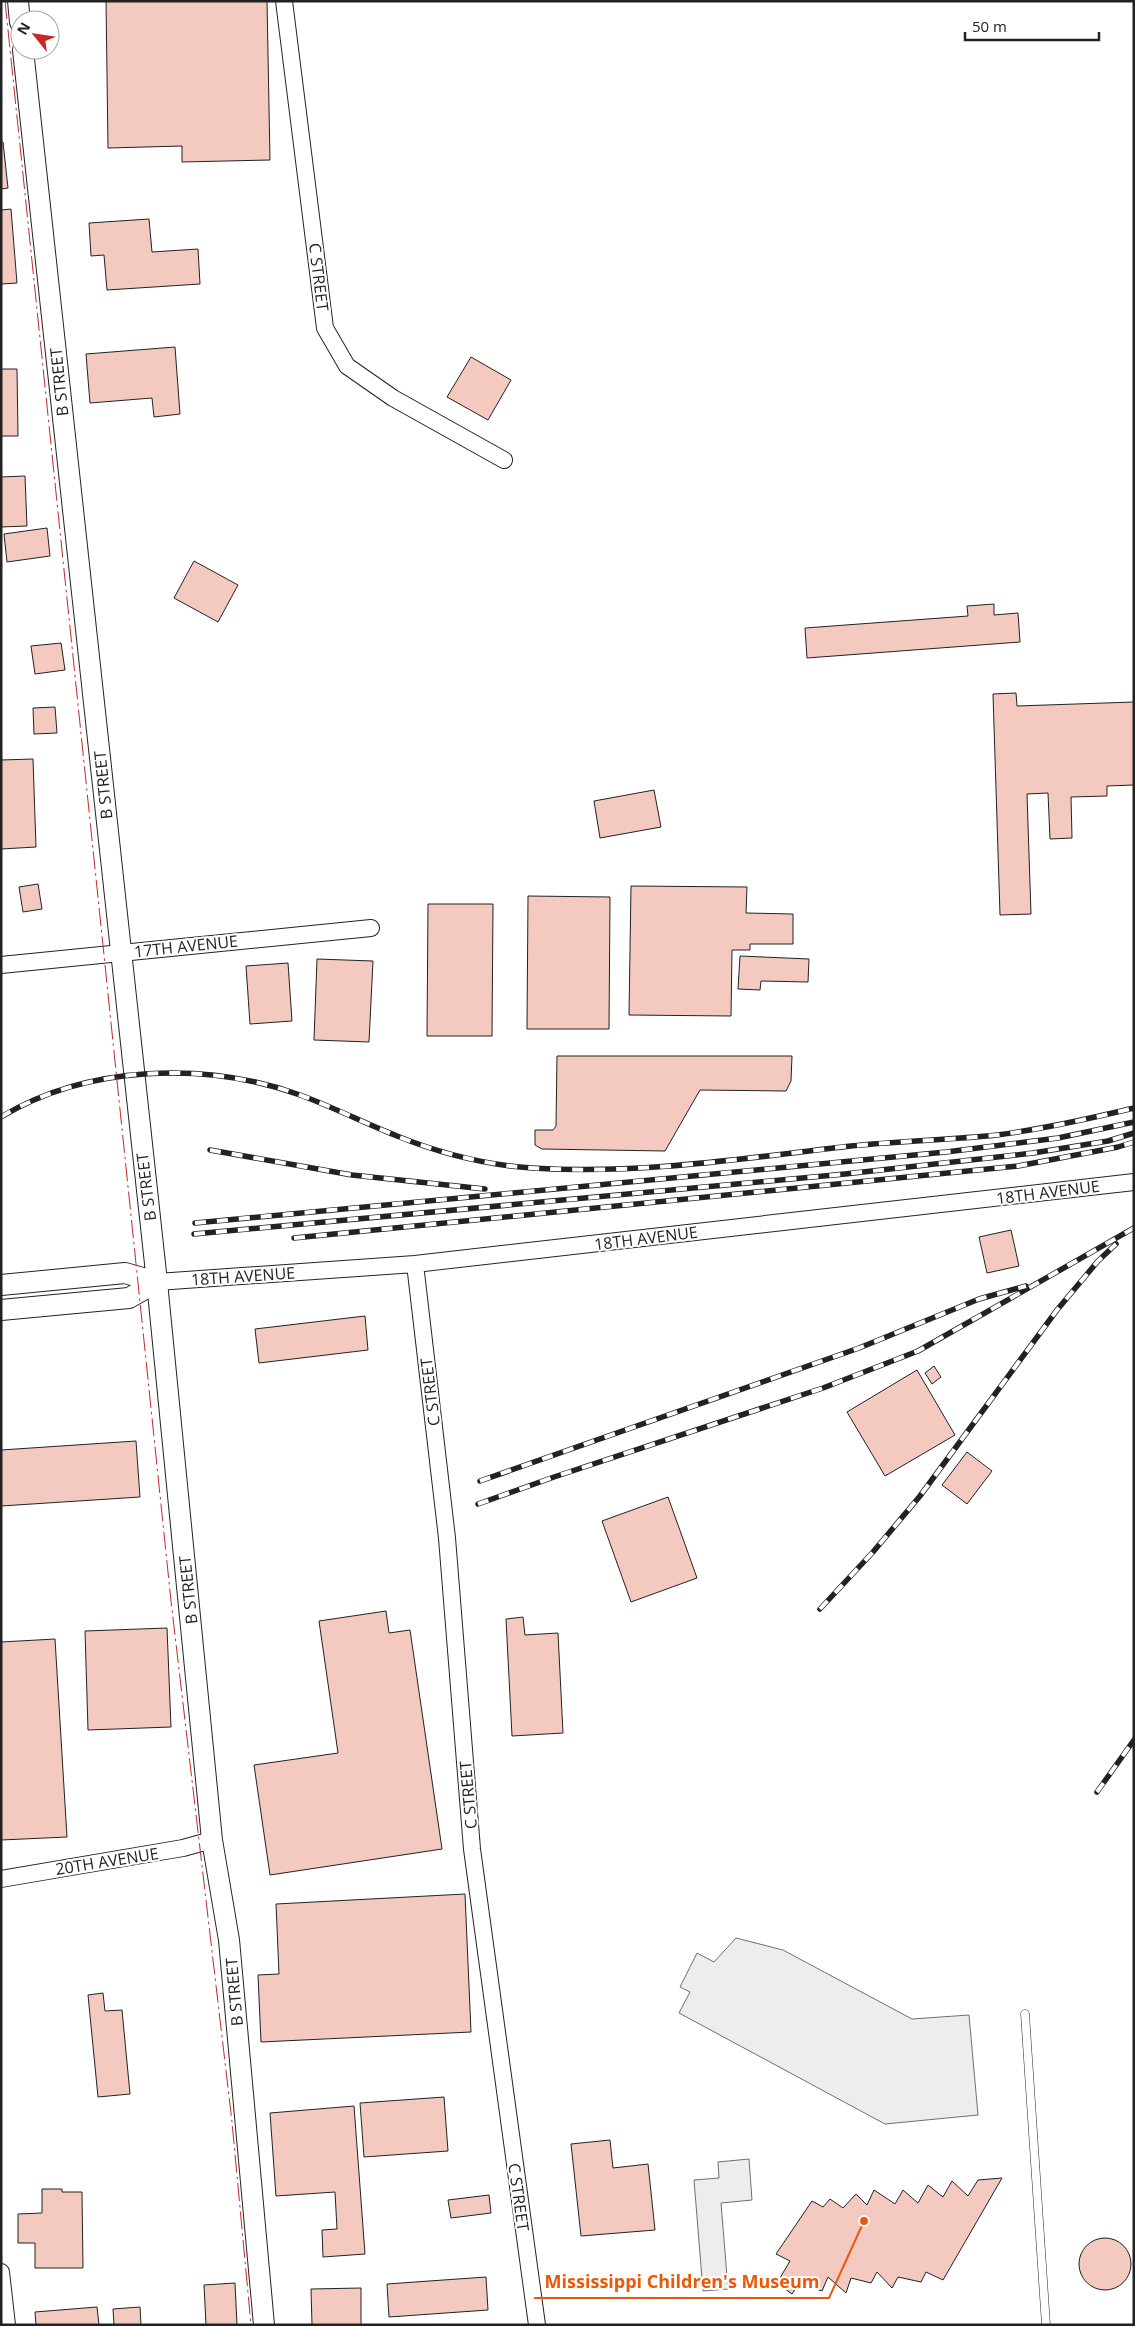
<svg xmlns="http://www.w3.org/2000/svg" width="1135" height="2326" viewBox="0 0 1135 2326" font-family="'Open Sans',sans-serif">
  <rect width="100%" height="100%" fill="#fff"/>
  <path fill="#ededed" stroke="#6f6f6f" d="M736,1938L783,1950L912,2019L969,2015L978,2115L885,2124L679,2013L690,1992L680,1987L697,1953L714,1962Z
    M749,2159L752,2200L721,2203L728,2289L703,2291L694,2180L719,2178L718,2162Z"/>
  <path fill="#f3c9c0" stroke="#222" d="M106,1H267L270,160L182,162V146L108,148Z
    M1,142H3L8,188L1,189Z
    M11,209L17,283L1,284V210Z
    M149,219L152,252L198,249L200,284L107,290L104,255L91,256L89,223Z
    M175,347L180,414L154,417L152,398L90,403L86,354Z
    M471,357L511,380L488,420L447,397Z
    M1,369H17L18,436H1Z
    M25,476L27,526L1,527V477Z
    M47,528L50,556L7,562L4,534Z
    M194,561L238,585L218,622L174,598Z
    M994,604V615L1018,613L1020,642L807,658L805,628L968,616L967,606Z
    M61,643L65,670L35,674L31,646Z
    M1016,693L1017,706L1134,702V785L1107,786V796L1071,797L1072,838L1050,839L1048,793L1027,794L1031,914L1000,915L993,694Z
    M55,707L57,733L34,734L33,708Z
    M33,759L36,847L1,849V760Z
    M654,790L661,827L600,838L594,801Z
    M38,884L42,909L23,912L19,887Z
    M631,886L747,887L746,913L793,914V944H750V950H732L731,1016L629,1015Z
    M528,896L610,897L609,1029H527Z
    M428,904H493L492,1036H427Z
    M740,956L809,959L808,982L761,981L760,990L738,989Z
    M317,959L373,961L369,1042L314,1040Z
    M288,963L292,1021L250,1024L246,966Z
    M557,1056H792L791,1081L786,1091L700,1090L665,1151L542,1149L535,1145V1130H553L556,1126Z
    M1011,1230L1019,1266L987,1273L979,1237Z
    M365,1316L368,1350L259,1363L255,1329Z
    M934,1366L941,1377L932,1384L925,1373Z
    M917,1370L955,1435L885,1476L847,1412Z
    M136,1441L140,1497L1,1506V1450Z
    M967,1452L992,1471L967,1504L942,1485Z
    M668,1497L697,1578L631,1602L602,1521Z
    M386,1611L389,1633L410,1630L442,1849L270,1875L254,1765L338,1753L319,1621Z
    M523,1617L525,1635L558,1633L563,1733L512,1736L506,1619Z
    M167,1628L171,1727L88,1730L85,1631Z
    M55,1639L67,1837L1,1840V1642Z
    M465,1894L471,2032L261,2042L258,1975L279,1974L276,1904Z
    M103,1993L105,2011L122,2010L130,2094L98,2097L88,1995Z
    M444,2097L448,2151L364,2157L360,2103Z
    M354,2106L365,2254L323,2257L322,2230L337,2229L335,2192L276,2196L270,2113Z
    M610,2140L613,2168L648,2164L655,2230L581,2236L571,2144Z
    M1002,2178L943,2280L926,2272L921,2282L898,2277L892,2288L877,2272L871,2283L851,2278L846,2293L828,2277L822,2291L799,2283L792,2294L777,2283L790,2261L776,2254L812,2201L823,2207L830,2199L843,2208L856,2194L867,2205L874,2190L895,2204L903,2190L918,2203L928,2185L943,2197L952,2181L968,2196L978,2180Z
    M42,2189H62V2192H82L83,2268H35V2243H18V2214L42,2213Z
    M489,2195L491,2213L451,2218L448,2200Z
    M1079 2264a26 26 0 1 1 52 0a26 26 0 1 1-52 0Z
    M486,2277L488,2310L389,2317L387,2284Z
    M235,2283L237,2325H206L204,2285Z
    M361,2288V2325H312L311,2289Z
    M97,2307L99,2325H36L35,2312Z
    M140,2307L141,2325H114L113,2309Z"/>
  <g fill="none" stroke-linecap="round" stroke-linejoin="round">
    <defs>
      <path id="service" d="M1025,2014L1046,2325"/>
      <path id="minor" d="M284,1L325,328L347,366L393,398L504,460
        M1,965L371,928
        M415,1264L447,1538L472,1849L537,2325
        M157,1282L415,1264L1134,1182
        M1,1879L183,1848L212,1840
        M1,2272L7,2325"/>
      <path id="tertiary" d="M18,1L20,22
        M23,50L157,1282L212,1840L229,1940L264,2325
        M1,1285L125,1273L157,1282
        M1,1310L129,1298L157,1282"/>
    </defs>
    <use href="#service" stroke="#222" stroke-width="9"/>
    <use href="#minor" stroke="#222" stroke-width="18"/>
    <use href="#tertiary" stroke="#222" stroke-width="22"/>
    <use href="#service" stroke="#fff" stroke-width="8"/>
    <use href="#minor" stroke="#fff" stroke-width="16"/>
    <use href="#tertiary" stroke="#fff" stroke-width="20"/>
    <defs>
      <path id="rail" d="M1,1117C87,1065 206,1061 300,1095C333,1107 364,1123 397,1136C439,1153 486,1165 532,1168C639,1175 746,1158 851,1146C900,1141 948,1140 997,1135C1043,1129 1088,1119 1134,1108
        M210,1150L352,1175L485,1189
        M195,1223L946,1152L1058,1138L1134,1122
        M194,1234L845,1174L1033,1153L1108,1141L1134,1133
        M294,1238L1018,1166L1118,1147L1134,1142
        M480,1481L859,1348L979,1299L1026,1286
        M478,1504L554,1477L823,1388L918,1351L1134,1228
        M820,1609L873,1552L920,1496L1057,1310L1098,1261L1116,1244
        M1097,1792L1134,1740"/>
    </defs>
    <use href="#rail" stroke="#222" stroke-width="5.5"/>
    <use href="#rail" stroke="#fff" stroke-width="4" stroke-dasharray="11" stroke-linecap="butt"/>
    <path stroke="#c62828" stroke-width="1" stroke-dasharray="18 4 2.5 4" stroke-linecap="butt" d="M5,1L171,1601L232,2122L251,2325"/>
  </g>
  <g text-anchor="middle" stroke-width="4" stroke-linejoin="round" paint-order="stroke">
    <g font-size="16" fill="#222" stroke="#fff">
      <text transform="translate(319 277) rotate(83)" y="6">C STREET</text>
      <text transform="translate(59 382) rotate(-96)" y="6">B STREET</text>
      <text transform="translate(103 785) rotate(-96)" y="6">B STREET</text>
      <text transform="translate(186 946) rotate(-6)" y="6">17TH AVENUE</text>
      <text transform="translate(146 1187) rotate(-97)" y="6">B STREET</text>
      <text transform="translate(1048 1192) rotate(-7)" y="6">18TH AVENUE</text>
      <text transform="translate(646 1238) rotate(-7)" y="6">18TH AVENUE</text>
      <text transform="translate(243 1276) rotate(-4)" y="6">18TH AVENUE</text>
      <text transform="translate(430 1392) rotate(-97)" y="6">C STREET</text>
      <text transform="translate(188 1590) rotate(-96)" y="6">B STREET</text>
      <text transform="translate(468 1795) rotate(-95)" y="6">C STREET</text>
      <text transform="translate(107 1861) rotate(-9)" y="6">20TH AVENUE</text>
      <text transform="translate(234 1992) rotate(-95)" y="6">B STREET</text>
      <text transform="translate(519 2197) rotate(82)" y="6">C STREET</text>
    </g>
  </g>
  <path fill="none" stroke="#e8590c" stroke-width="2" d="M864 2221L829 2298H534"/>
  <circle fill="#e8590c" stroke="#fff" stroke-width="2" cx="864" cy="2221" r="5"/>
  <g font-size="18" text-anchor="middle" font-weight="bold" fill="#e8590c" stroke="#fff" stroke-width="4" stroke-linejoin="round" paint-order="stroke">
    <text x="682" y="2288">Mississippi Children's Museum</text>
  </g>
  <rect width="1135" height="2326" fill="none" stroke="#222222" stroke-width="5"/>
  <g transform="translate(35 35) rotate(300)"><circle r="24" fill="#ffffff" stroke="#a7a7a7"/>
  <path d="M0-4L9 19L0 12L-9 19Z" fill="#c62828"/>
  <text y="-8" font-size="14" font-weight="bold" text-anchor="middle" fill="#222222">N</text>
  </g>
  <path d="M965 32v8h134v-8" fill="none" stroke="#222222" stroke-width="2.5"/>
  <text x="972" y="32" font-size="15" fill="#222222" stroke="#ffffff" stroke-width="4" paint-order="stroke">50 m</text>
</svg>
